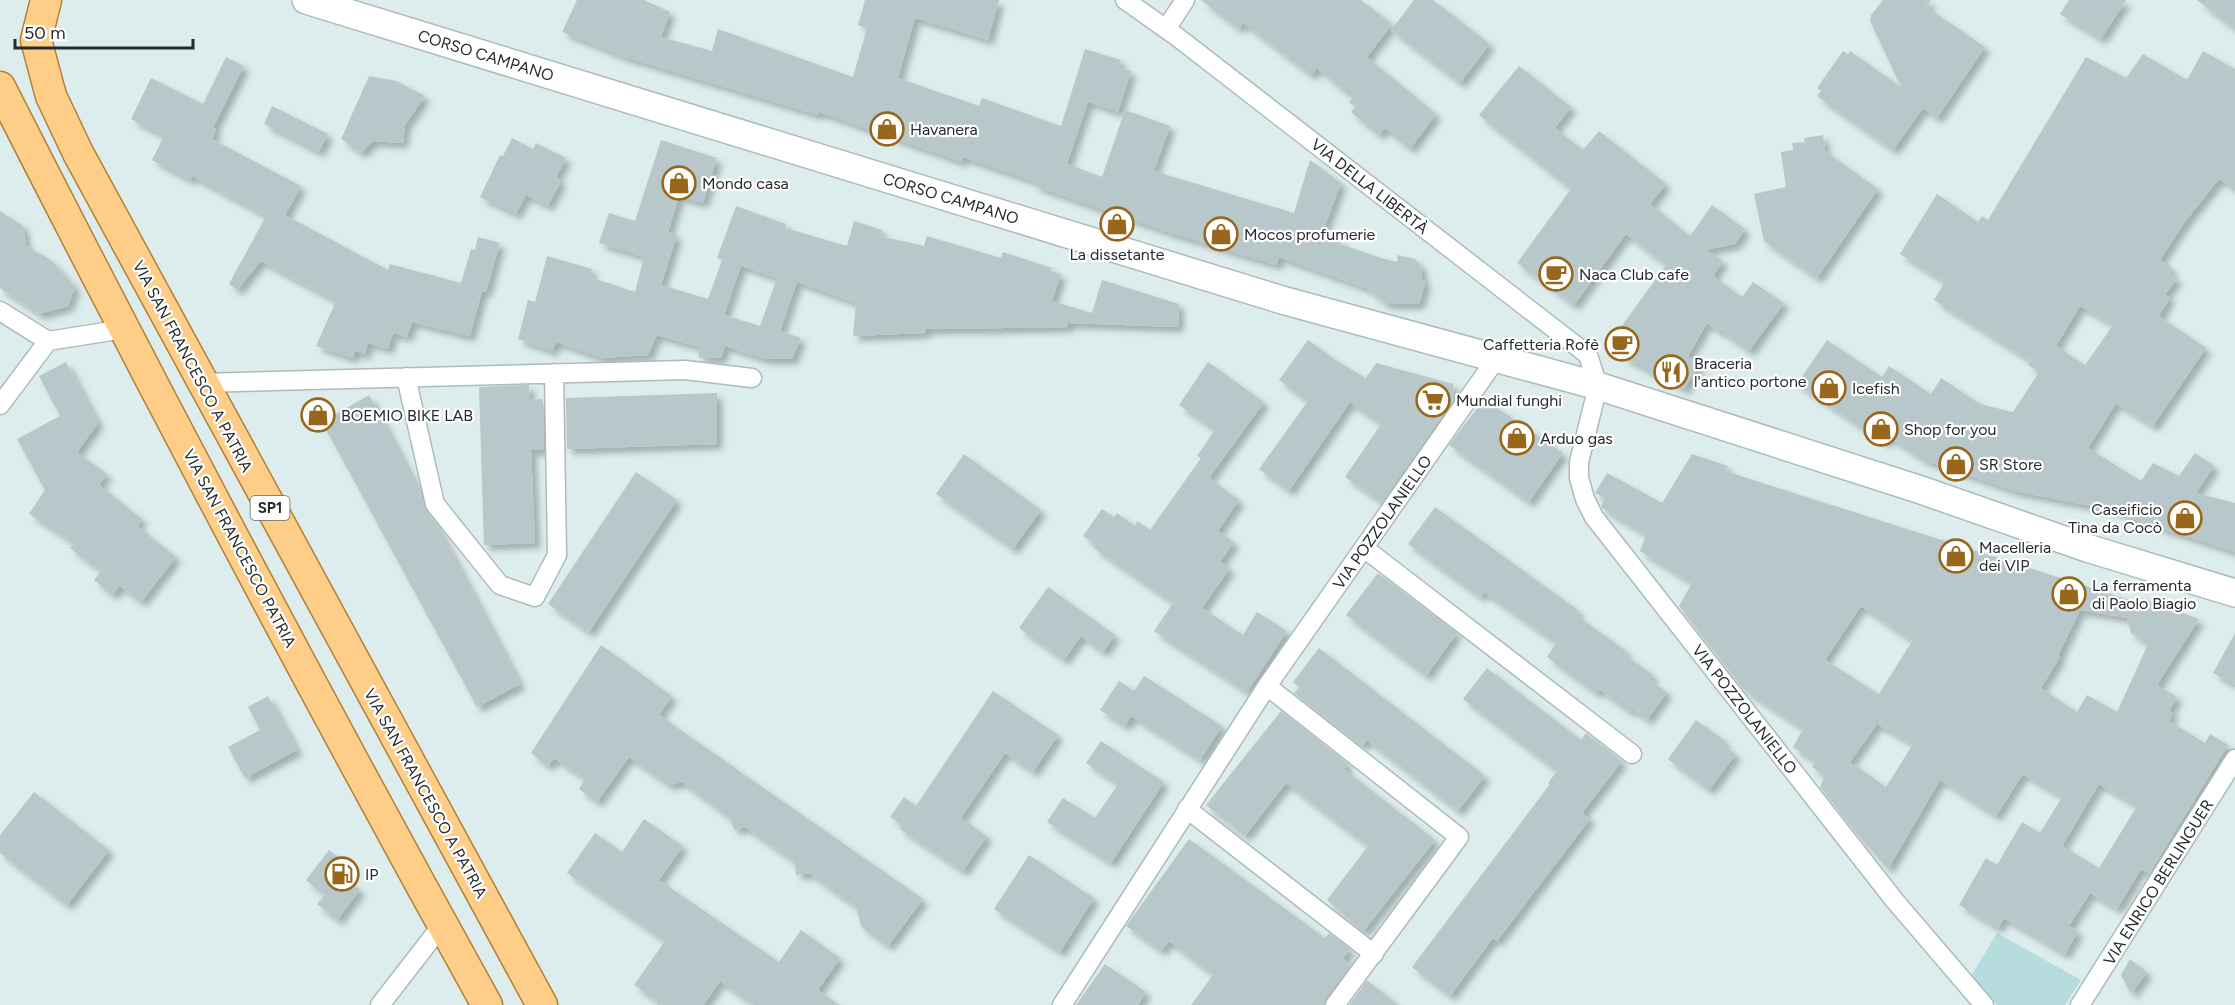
<svg xmlns="http://www.w3.org/2000/svg" width="2235" height="1005" viewBox="0 0 2235 1005" font-family="Figtree,sans-serif">
  <defs>
    <filter id="shadow"><feDropShadow dx="5.5" dy="5.5" stdDeviation="3" flood-color="#0004"/></filter>
  </defs>
  <rect width="100%" height="100%" fill="#ddedee"/>
  <path fill="#b7dcde" d="M1997,933L2081,980L2065,1005H1997L1970,978Z"/>
  <path fill="#b8c7c9" fill-rule="evenodd" filter="url(#shadow)" d="M577,0H644L670,12L661,37L712,51L718,29L853,77L867,28L858,25L865,0H999L988,40L915,18L898,78L979,106L982,98L1061,126L1085,49L1121,60L1119,67L1131,71L1118,112L1088,102L1067,164L1102,177L1125,110L1170,126L1154,171L1294,213L1310,160L1341,183L1322,234L1341,242L1340,244L1381,258L1397,262L1398,255L1415,259L1422,268V280L1426,281L1419,304H1387L1366,288L1279,257L1276,265L1171,233L1035,186L1036,182L963,157L962,162L819,112L818,115L625,57L562,32Z
    M1201,0H1361L1392,24L1367,57L1436,114L1410,149L1385,128L1379,135L1351,112L1355,107L1349,102L1353,98L1317,68L1311,75L1243,23L1239,29Z
    M1414,0H1433L1490,44L1460,83L1391,30Z
    M1883,0H1931L1926,7L1985,47L1937,118L1923,108L1893,150L1817,96L1821,91L1817,88L1843,51L1848,54L1850,51L1901,87L1870,21L1871,15Z
    M2069,0H2126L2101,39L2060,14Z
    M2197,0H2235V29Z
    M2203,51L2235,69V189L2219,179L2184,223L2160,260L2172,268L2169,273L2177,279L2165,294L2170,298L2159,316L2206,348L2153,426L2116,403L2088,448L2141,481L2153,463L2179,476L2195,453L2214,466L2196,493L2235,503V552L2121,515L2122,512L2015,491L1924,460L1889,437L1885,443L1797,384L1827,340L1882,377L1889,366L1931,394L1941,378L1980,404L2013,412L2039,372L2028,365L2031,361L1934,300L1945,282L1900,254L1937,194L1978,222L1982,216L1988,220L2086,57L2126,78L2143,54L2187,80ZM2080,306L2113,325L2085,365L2056,346Z
    M226,57L244,66L213,128L216,129L212,139L301,186L285,215L388,270L390,264L461,283L471,249L475,250L478,237L500,243L486,292L482,291L470,336L412,322L407,337L393,333L388,349L368,343L365,354L355,351L353,358L316,346L336,301L261,261L237,290L229,284L266,216L192,176L190,180L152,160L164,136L131,119L151,78L203,104Z
    M1519,66L1571,107L1555,128L1583,150L1599,131L1666,184L1650,204L1690,236L1712,205L1745,229L1735,244L1706,250L1723,261L1713,276L1742,297L1753,282L1784,303L1749,351L1720,330L1719,332L1707,323L1688,356L1700,364L1684,389L1623,357L1626,354L1610,342L1666,265L1626,234L1574,305L1517,263L1571,189L1479,115Z
    M369,76L397,81L425,96L405,125L403,143L373,141L361,153L341,139Z
    M272,106L328,134L319,152L264,124Z
    M1823,135L1825,151L1878,189L1817,278L1764,241L1754,194L1786,187L1781,152L1793,150L1792,143L1805,142L1804,138Z
    M512,138L533,149L536,143L566,158L556,177L561,181L548,206L526,195L516,214L480,197L500,155L503,156Z
    M661,140L717,158L703,203L679,196L668,232L677,235L661,285L708,299L722,260L717,258L736,206L786,224L785,228L847,246L854,221L882,230L880,236L924,246L927,236L1001,258L1003,252L1052,268L1051,271L1061,274L1052,301L1092,313L1102,280L1179,304L1178,327L1068,323V327L926,329L925,333L853,336L856,303L797,282L780,331L801,338L792,359H765L725,346L721,358H699V347L657,335L648,355L602,358L556,342L552,351L518,339L528,300L535,302L547,256L592,269L590,277L635,292L644,257L599,243L609,213L635,221ZM741,266L777,278L760,326L724,315Z
    M0,211L23,226L26,246L51,260L75,287L68,306L39,314L0,288Z
    M1308,340L1337,361L1366,378L1376,363L1453,384L1454,399L1382,502L1345,477L1381,424L1350,402L1289,491L1259,469L1308,401L1279,380Z
    M66,362L98,423L77,452L107,474L99,485L142,519L137,526L176,557L141,602L120,586L112,595L94,580L101,571L70,548L74,543L29,514L45,490L17,439L60,416L39,376Z
    M1208,362L1264,402L1209,478L1239,500L1218,531L1234,542L1220,562L1230,568L1202,608L1243,635L1257,612L1287,631L1247,692L1154,631L1173,603L1094,548L1096,545L1083,536L1102,509L1114,517L1117,513L1135,526L1137,521L1150,530L1201,458L1197,456L1215,430L1179,405Z
    M529,385L530,400L543,399L544,450H531L535,543L484,545L479,387Z
    M717,393V444L567,449L566,398Z
    M369,395L421,495L426,511L436,524L520,684L477,707L322,422Z
    M1484,399L1563,453L1529,502L1449,445Z
    M964,454L1041,510L1013,549L936,494Z
    M1692,454L1728,466L1725,471L2139,603L2142,598L2199,619L2157,685L2177,697L2169,711L2173,713L2169,721L2205,743L2210,734L2228,745L2149,874L2141,869L2117,909L2090,893L2069,926L2078,931L2065,954L2004,918L1998,928L1959,905L1986,858L1997,865L2022,822L2040,833L2062,797L2023,774L1996,816L1940,780L1888,869L1857,834L1820,787L1825,776L1812,767L1815,762L1793,747L1803,729L1743,689L1679,606L1692,583L1640,551L1646,535L1602,508L1601,506L1605,498L1595,493L1607,473L1662,503ZM1861,606L1912,641L1879,694L1825,660ZM2080,610L2127,618L2131,633L2148,644L2117,712L2087,695L2077,712L2041,688L2060,657L2058,656ZM1877,724L1913,744L1886,787L1850,762ZM2099,784L2137,806L2099,868L2062,846Z
    M636,472L677,500L589,632L548,604Z
    M1435,507L1579,611L1576,615L1626,651L1624,654L1653,675L1650,680L1667,692L1647,720L1632,709L1630,712L1599,689L1596,693L1547,657L1556,643L1484,592L1480,597L1408,544Z
    M1378,573L1457,633L1426,676L1346,615Z
    M1048,587L1115,635L1103,652L1081,636L1064,660L1019,628Z
    M2235,633V685L2213,673Z
    M601,645L672,696L659,715L923,899L888,946L861,926L856,907L809,873L796,875L795,862L745,827L734,830L730,818L682,782L669,785L629,757L597,802L579,789L585,779L554,758L548,766L531,753Z
    M1319,648L1485,776L1458,811L1367,740L1362,746L1294,693L1299,687L1293,682Z
    M1487,668L1581,740L1586,733L1622,761L1582,813L1590,819L1497,941L1493,938L1450,996L1412,967L1550,784L1548,783L1557,771L1463,699Z
    M1144,676L1222,726L1200,760L1131,716L1125,726L1100,710L1119,681L1134,691Z
    M993,691L1058,735L1033,772L1005,753L961,818L987,836L963,871L900,829L902,825L890,817L904,797L916,806Z
    M268,696L297,750L245,778L228,747L260,730L248,707Z
    M1281,711L1348,764L1344,769L1435,840L1363,932L1327,900L1368,846L1286,783L1245,836L1206,805Z
    M1696,720L1725,741L1723,745L1736,754L1709,790L1668,759Z
    M1101,741L1164,782L1111,863L1047,822L1063,798L1095,818L1118,784L1086,763Z
    M34,792L109,850L67,905L0,853V835Z
    M644,819L683,846L659,880L779,962L801,930L840,958L818,990L839,1005H754L720,981L704,1005H663L634,985L665,941L567,873L595,833L622,852Z
    M1189,839L1325,938L1329,933L1350,949L1343,958L1350,966L1326,998L1324,1005H1191L1213,975L1169,941L1161,951L1126,926Z
    M329,850L348,864L340,874L360,890L337,920L317,904L325,895L306,880Z
    M1029,855L1094,898L1060,952L994,909Z
    M2130,959L2147,972L2131,994L2121,975Z
    M1105,964L1146,992L1138,1005H1076Z
    M1367,980L1398,1005H1349Z"/>
  <g fill="none" stroke-linecap="round" stroke-linejoin="round">
    <defs>
      <path id="street" d="M1125,0L1176,36L1588,355L1598,386L1579,462V478L1585,499L1594,517L1895,901L1984,1005
        M1166,29L1185,0
        M0,311L48,341L124,329
        M406,377L435,504L500,585L535,597L557,555L554,373
        M202,383L685,370L752,378
        M0,405L48,341
        M1364,548L1632,754
        M1267,686L1459,837L1335,1005
        M1187,809L1374,954
        M380,1005L442,925
        M1062,1005L1267,686L1496,359
        M2080,1005L2235,759"/>
      <path id="secondary" d="M306,0L1282,300L1598,386L1921,490L2087,548L2235,593"/>
      <path id="primary" d="M46,0L36,40L51,96L78,153L542,1005
        M0,87C157,396 319,702 487,1005"/>
    </defs>
    <use href="#street" stroke="#acbbbc" stroke-width="21"/>
    <use href="#secondary" stroke="#acbbbc" stroke-width="30"/>
    <use href="#primary" stroke="#b28034" stroke-width="33"/>
    <use href="#street" stroke="#fff" stroke-width="18"/>
    <use href="#secondary" stroke="#fff" stroke-width="27"/>
    <use href="#primary" stroke="#fece88" stroke-width="30"/>
  </g>
  <defs>
    <symbol id="shop-ring" viewBox="-11 -11 22 22"><circle r="9.5" fill="#fff" stroke="#99671b" stroke-width="1.5"/><path d="M-5-2.5h2.3a2.7 3.5 0 0 1 5.4 0H5L5.5 6h-11ZM-1.5-2.5h3a1.5 2.3 0 0 0-3 0Z" fill="#99671b"/></symbol>
    <symbol id="cafe-ring" viewBox="-11 -11 22 22"><circle r="9.5" fill="#fff" stroke="#99671b" stroke-width="1.5"/><path d="M-5.5-4.5H6V0H3Q3 3.5 0 3.5H-2.5Q-5.5 3.5-5.5 0ZM3-3.2v2h1.7v-2ZM-6 4.5H4V6H-6Z" fill="#99671b"/></symbol>
    <symbol id="restaurant-ring" viewBox="-11 -11 22 22"><circle r="9.5" fill="#fff" stroke="#99671b" stroke-width="1.5"/><path d="M-5-6h1v4h1v-4h1v4h1v-4h1v5L-1.5 .5V6h-2V.5L-5-1ZM5-6V6H3V1.5H1.5Q1.5-4 5-6Z" fill="#99671b"/></symbol>
    <symbol id="supermarket-ring" viewBox="-11 -11 22 22"><circle r="9.5" fill="#fff" stroke="#99671b" stroke-width="1.5"/><path d="M-6-5.5h2.5l.6 2H6L4.5 2H-2.5L-4.4-4H-6ZM-1.5 3.2a1.3 1.3 0 1 0 .1 0ZM3 3.2a1.3 1.3 0 1 0 .1 0Z" fill="#99671b"/></symbol>
    <symbol id="fuel-ring" viewBox="-11 -11 22 22"><circle r="9.5" fill="#fff" stroke="#99671b" stroke-width="1.5"/><path d="M-5.5-6h7V0h2V4h1.3V-2.5L3-4.5l.8-.8L6-3V5H2.5V1h-1V6h-7ZM-4.2-4.7v3.2H.2V-4.7Z" fill="#99671b"/></symbol>
  </defs>
  <g fill-rule="evenodd">
    <use href="#shop-ring" x="868" y="110" width="38" height="38"/>
    <use href="#shop-ring" x="660" y="164" width="38" height="38"/>
    <use href="#shop-ring" x="1098" y="205" width="38" height="38"/>
    <use href="#shop-ring" x="1202" y="215" width="38" height="38"/>
    <use href="#cafe-ring" x="1537" y="255" width="38" height="38"/>
    <use href="#cafe-ring" x="1603" y="325" width="38" height="38"/>
    <use href="#restaurant-ring" x="1652" y="353" width="38" height="38"/>
    <use href="#shop-ring" x="1810" y="369" width="38" height="38"/>
    <use href="#supermarket-ring" x="1414" y="381" width="38" height="38"/>
    <use href="#shop-ring" x="299" y="396" width="38" height="38"/>
    <use href="#shop-ring" x="1862" y="410" width="38" height="38"/>
    <use href="#shop-ring" x="1498" y="419" width="38" height="38"/>
    <use href="#shop-ring" x="1937" y="445" width="38" height="38"/>
    <use href="#shop-ring" x="2166" y="499" width="38" height="38"/>
    <use href="#shop-ring" x="1937" y="537" width="38" height="38"/>
    <use href="#shop-ring" x="2050" y="575" width="38" height="38"/>
    <use href="#fuel-ring" x="323" y="855" width="38" height="38"/>
  </g>
  <g text-anchor="middle" stroke-width="4.5" stroke-linejoin="round" paint-order="stroke">
    <rect fill="#fff" stroke="#666b6b" stroke-width="1.5" x="250.5" y="496" width="39" height="24" rx="4.5"/>
    <g font-size="15" font-weight="bold" fill="#252b2c">
      <text x="270" y="513">SP1</text>
    </g>
    <g font-size="16" fill="#252b2c" stroke="#fff">
      <text transform="translate(486 55) rotate(17)" y="6">CORSO CAMPANO</text>
      <text transform="translate(1370 186) rotate(38)" y="6">VIA DELLA LIBERTÀ</text>
      <text transform="translate(951 198) rotate(17)" y="6">CORSO CAMPANO</text>
      <text transform="translate(193 366) rotate(62)" y="6">VIA SAN FRANCESCO A PATRIA</text>
      <text transform="translate(1382 522) rotate(-55)" y="6">VIA POZZOLANIELLO</text>
      <text transform="translate(240 548) rotate(62)" y="6">VIA SAN FRANCESCO PATRIA</text>
      <text transform="translate(1745 709) rotate(52)" y="6">VIA POZZOLANIELLO</text>
      <text transform="translate(426 793) rotate(61)" y="6">VIA SAN FRANCESCO A PATRIA</text>
      <text transform="translate(2158 882) rotate(-58)" y="6">VIA ENRICO BERLINGUER</text>
    </g>
    <g font-size="16" fill="#252b2c" stroke="#fff" text-anchor="start">
      <text x="910" y="135">Havanera</text>
      <text x="702" y="189">Mondo casa</text>
      <text x="1244" y="240">Mocos profumerie</text>
      <text x="1117" y="260" text-anchor="middle">La dissetante</text>
      <text x="1579" y="280">Naca Club cafe</text>
      <text x="1599" y="350" text-anchor="end">Caffetteria Rofè</text>
      <text x="1694" y="369">Braceria<tspan x="1694" dy="18">l'antico portone</tspan></text>
      <text x="1852" y="394">Icefish</text>
      <text x="1456" y="406">Mundial funghi</text>
      <text x="341" y="421">BOEMIO BIKE LAB</text>
      <text x="1904" y="435">Shop for you</text>
      <text x="1540" y="444">Arduo gas</text>
      <text x="1979" y="470">SR Store</text>
      <text x="2162" y="515" text-anchor="end">Caseificio<tspan x="2162" dy="18">Tina da Cocò</tspan></text>
      <text x="1979" y="553">Macelleria<tspan x="1979" dy="18">dei VIP</tspan></text>
      <text x="2092" y="591">La ferramenta<tspan x="2092" dy="18">di Paolo Biagio</tspan></text>
      <text x="365" y="880">IP</text>
    </g>
  </g>
  <path d="M15 39v9h178v-9" fill="none" stroke="#252b2c" stroke-width="3"/>
  <text x="24" y="39" font-size="18" fill="#252b2c" stroke="#ffffff" stroke-width="4.5" paint-order="stroke">50 m</text>
</svg>
